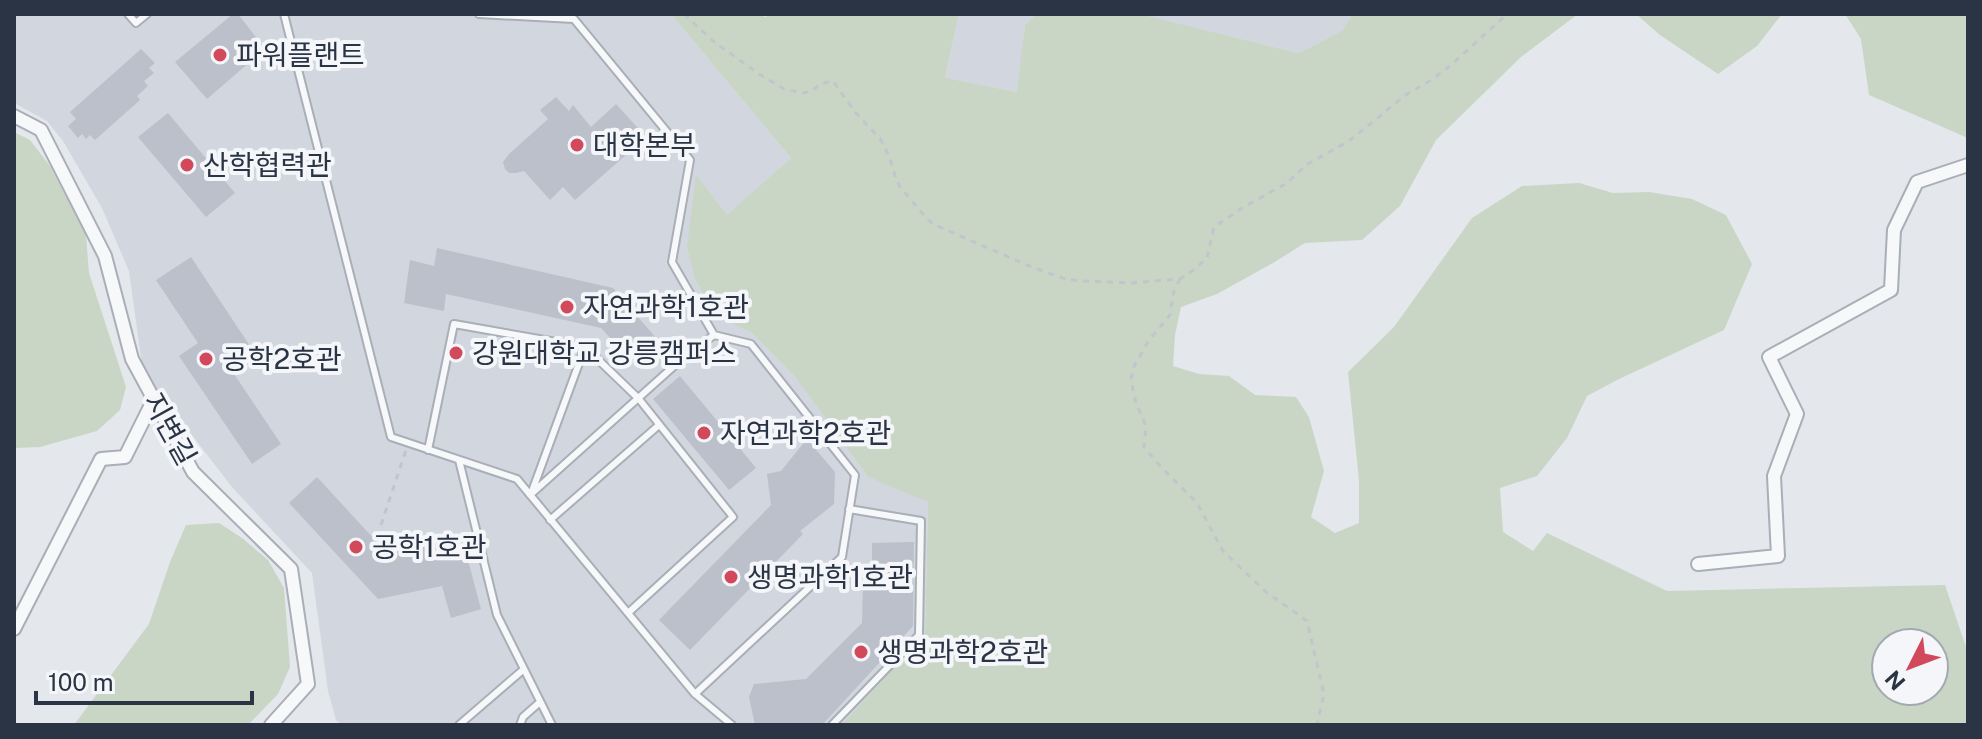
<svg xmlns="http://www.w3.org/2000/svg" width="1982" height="739" viewBox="0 0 1982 739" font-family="'Public Sans','Noto Sans KR',sans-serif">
  <rect width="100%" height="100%" fill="#e4e7ec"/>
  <path fill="#d2d6de" d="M14,14H671L791,158L727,216L696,176L717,316L752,333L795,377L868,477L928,501L925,634L841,725H342L336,720L328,691L312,573L232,487L143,372L129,271L102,208L63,141L47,121L14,103Z
    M959,14H1036L1025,25L1018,92L945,79Z
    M1136,14H1352L1343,30L1299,53Z"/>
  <path fill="#c9d6c5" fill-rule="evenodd" d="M671,14H755L766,17L769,14H959L945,78L1017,92L1025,25L1036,14H1139L1299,53L1343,30L1352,14H1578L1521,57L1436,140L1400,206L1362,240L1305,243L1273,263L1217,294L1181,307L1175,335L1173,366L1199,374L1229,376L1255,395L1296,397L1309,417L1324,471L1311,517L1335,533L1359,523V480L1348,372L1394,327L1472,218L1522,186L1579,183L1613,193L1649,192L1692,199L1726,215L1752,264L1724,330L1619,379L1587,396L1567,438L1537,476L1500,488L1503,532L1533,551L1547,533L1667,591L1945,585L1968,653V725H841L925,634L928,502L868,477L795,377L752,333L717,316L695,279L687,246L696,175L727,215L791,158ZM1886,643H1934V691H1886Z
    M1636,14H1782L1757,46L1718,74L1660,35Z
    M1845,14H1968V138L1869,95L1861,39Z
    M14,132L30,140L50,166L86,235L89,273L126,387L120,410L97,431L40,447L14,448Z
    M219,523L242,538L268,560L284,588L290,667L278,694L248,725H74L149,624L170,562L186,525Z"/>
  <path fill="#bbc0ca" d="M233,14H238L265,49L207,99L175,62Z
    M141,49L155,63L149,68L154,73L144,81L148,86L137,96L140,100L95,140L90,135L86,139L82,134L78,138L68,126L76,119L70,112Z
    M556,97L569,111L573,105L591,127L616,104L646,137L575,200L563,187L550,200L524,171L516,173H509L505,169L503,162L509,154L548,119L540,110Z
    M168,113L235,193L206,217L138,137Z
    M437,248L613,288L663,346L637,367L601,328L446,294L444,311L404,303L410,260L434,266Z
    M191,257L250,346L226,362L281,444L252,464L179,356L198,343L156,280Z
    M680,376L756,468L729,490L653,399Z
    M807,439L835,472L834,504L800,531L803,534L690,650L659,620L771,505L767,474L781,471Z
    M317,477L387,553L444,541L445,552L465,549L481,609L451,618L442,586L378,599L289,503Z
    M914,542L913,626L824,723L812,725H755L749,697L754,684L806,679L862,623L863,584L872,585V543Z"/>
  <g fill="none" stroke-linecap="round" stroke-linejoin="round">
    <defs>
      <path id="service" d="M128,14L136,23L147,14
        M284,14L391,437L517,479L695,694L842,557L855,475L751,344L714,335L683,358L530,495
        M479,14L574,19L690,160L672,262L714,335
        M428,450L454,324L585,347L639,399L733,517L628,613
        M459,460L497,615L552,725
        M531,494L585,347
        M550,520L659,425
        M695,694L732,725
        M459,725L524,669
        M520,725L523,717L540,702
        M832,725L919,635L921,521L849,509"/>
      <path id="minor" d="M14,116L41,130L105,256L132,359L193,472L291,569L308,684L271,725
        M1698,564L1778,556L1774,476L1797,414L1769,357L1891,290L1894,230L1917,182L1968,165
        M14,629L101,459L125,457L154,399"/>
    </defs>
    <use href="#service" stroke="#a9aeb7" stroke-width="10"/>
    <use href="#minor" stroke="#a9aeb7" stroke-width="16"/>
    <path stroke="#c2c5cb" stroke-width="3" stroke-dasharray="6 6" stroke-linecap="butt" d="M684,14L713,41L759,74L784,89L803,93L812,91L820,84L833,81L855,112L881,140L890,158L896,179L900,187L928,220L935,225L1034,268L1066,279L1082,281L1130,283L1180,279L1195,269L1207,258L1214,227L1242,208L1287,183L1306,165L1349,141L1407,94L1433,79L1451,65L1506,15L1515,14
      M1180,279L1174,291L1170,315L1149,340L1133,368L1131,381L1136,403L1146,426L1144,447L1161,467L1197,503L1223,551L1265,591L1307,621L1324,694L1317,725
      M381,525L406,450"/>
    <use href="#service" stroke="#f7f8fa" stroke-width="6"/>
    <use href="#minor" stroke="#f7f8fa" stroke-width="12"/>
  </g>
  <g fill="#d1495b" stroke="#f4f6f9" stroke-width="3">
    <circle cx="220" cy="55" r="8"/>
    <circle cx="577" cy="145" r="8"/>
    <circle cx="187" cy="165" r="8"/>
    <circle cx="567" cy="307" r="8"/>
    <circle cx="456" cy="353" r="8"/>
    <circle cx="206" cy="359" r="8"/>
    <circle cx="704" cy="433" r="8"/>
    <circle cx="356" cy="547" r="8"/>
    <circle cx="731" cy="577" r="8"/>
    <circle cx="861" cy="652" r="8"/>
  </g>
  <g text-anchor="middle" stroke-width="8" stroke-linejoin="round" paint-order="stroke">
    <g font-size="28" fill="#2b3445" stroke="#f4f6f9" text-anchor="start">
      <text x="236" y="65">파워플랜트</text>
      <text x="593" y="155">대학본부</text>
      <text x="203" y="175">산학협력관</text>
      <text x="583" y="317">자연과학1호관</text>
      <text x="472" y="363">강원대학교 강릉캠퍼스</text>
      <text x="222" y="369">공학2호관</text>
      <text x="720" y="443">자연과학2호관</text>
      <text x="372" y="557">공학1호관</text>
      <text x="747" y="587">생명과학1호관</text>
      <text x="877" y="662">생명과학2호관</text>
    </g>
    <g font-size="28" fill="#2b3445" stroke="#f4f6f9">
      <text transform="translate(170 429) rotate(61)" y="10">지변길</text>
    </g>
  </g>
  <rect width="1982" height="739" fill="none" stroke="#2b3445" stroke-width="32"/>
  <g transform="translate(1910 667) rotate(228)"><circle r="38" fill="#f4f6f9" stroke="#a4a8b1" stroke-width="2"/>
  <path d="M0-6L14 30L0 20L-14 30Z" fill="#d1495b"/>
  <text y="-12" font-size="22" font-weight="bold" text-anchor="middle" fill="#2b3445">N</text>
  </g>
  <path d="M36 691v12h216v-12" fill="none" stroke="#2b3445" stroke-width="4"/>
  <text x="48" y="691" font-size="24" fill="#2b3445" stroke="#f4f6f9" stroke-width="6" paint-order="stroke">100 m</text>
</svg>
